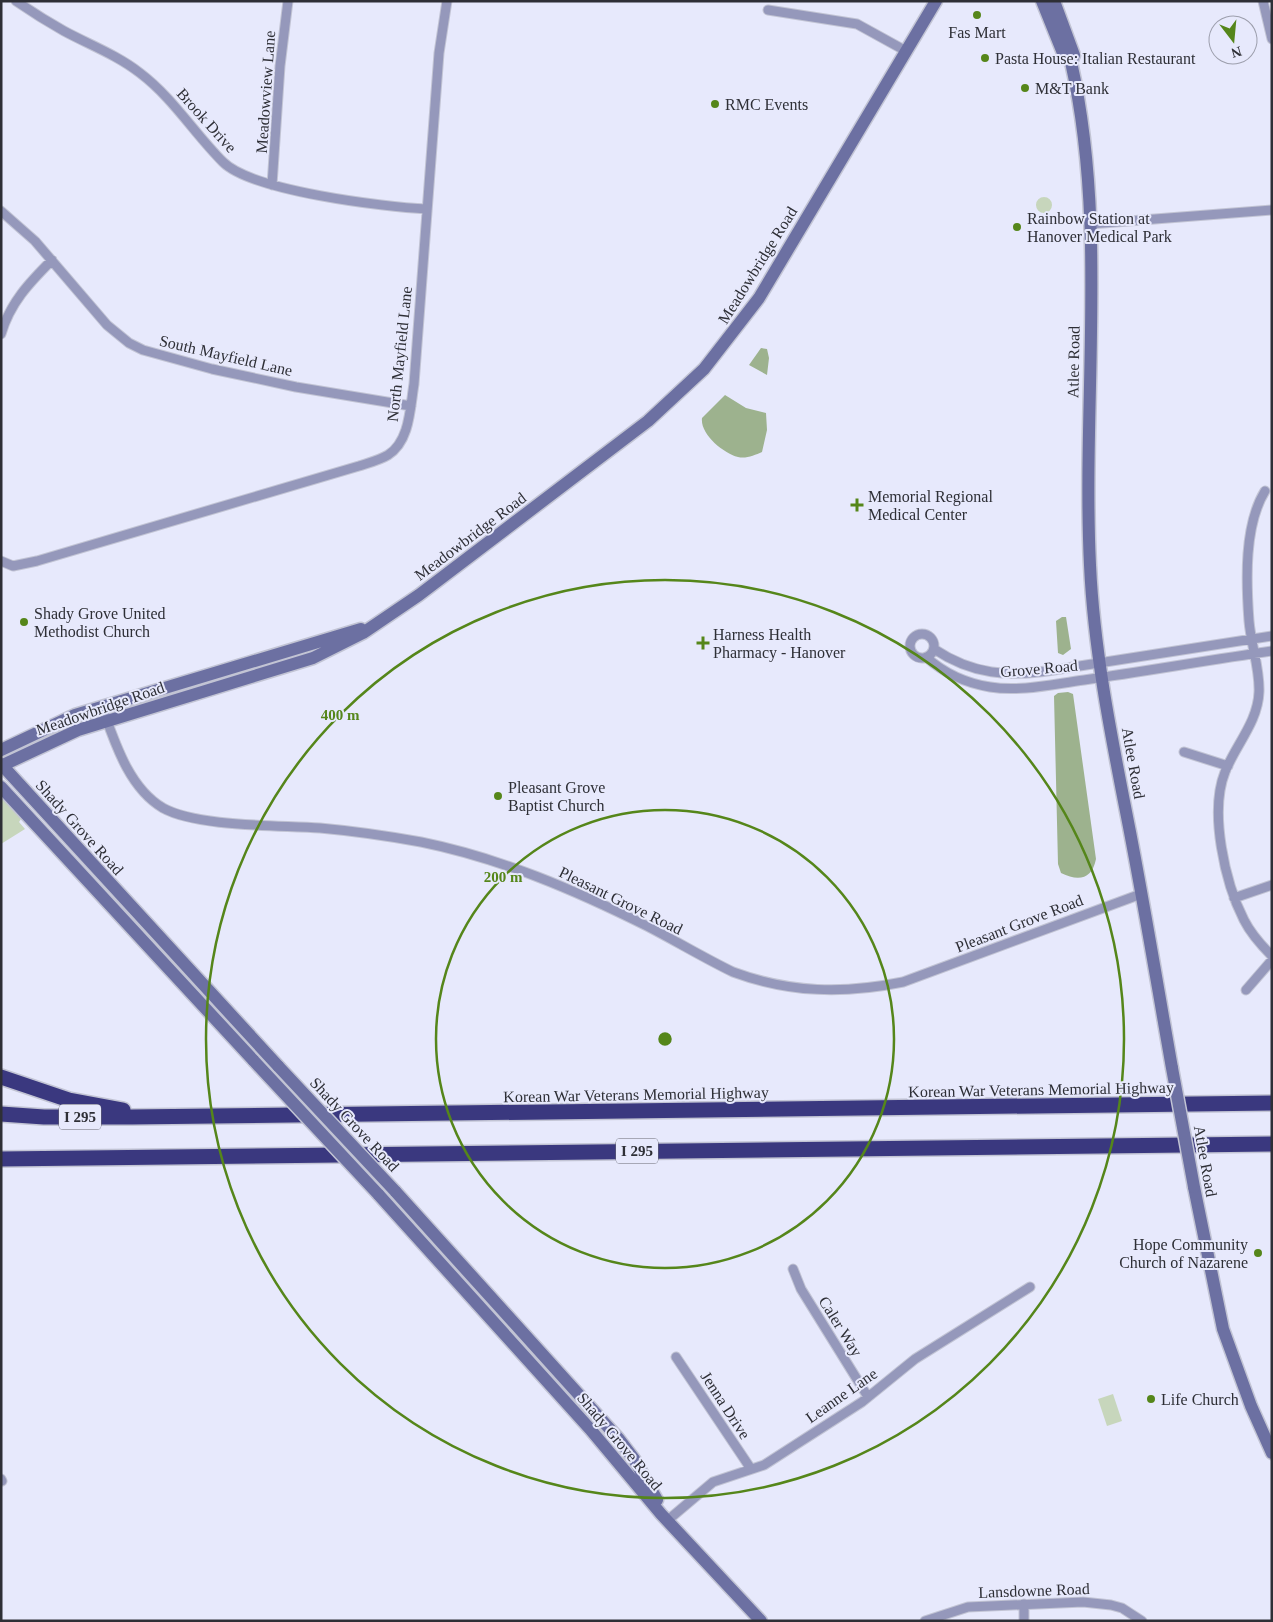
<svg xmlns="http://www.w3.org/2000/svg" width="1273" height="1622" viewBox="0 0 1273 1622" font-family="'Times New Roman',serif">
  <rect width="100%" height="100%" fill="#e7e9fc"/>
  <path fill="#c7d6bc" d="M1036 205a8 8 0 1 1 16 0a8 8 0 1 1-16 0Z
    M1,797L21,819L19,822L25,829L1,844Z
    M1113,1394L1122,1421L1107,1426L1098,1399Z"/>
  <path fill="#9db28e" d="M761,348L767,349L769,358L767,375L749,365Z
    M725,395L746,408L766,413L767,430L762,452C755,455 746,459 738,457C723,453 700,434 702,418Z
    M1062,617H1066L1071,649L1063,655L1058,653L1056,621Z
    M1068,692L1073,694L1096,859C1092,879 1079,882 1061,873L1058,864L1054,696L1058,693Z"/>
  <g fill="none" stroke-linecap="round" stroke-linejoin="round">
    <defs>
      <path id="minor" d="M16,1C32,12 48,22 64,31C90,45 117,55 140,73C173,98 194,133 223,162C252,191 384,207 427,209
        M1263,1L1272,39
        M768,10L857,24L906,51
        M272,185L280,66L288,1
        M1,211L35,241L107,325L129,343L143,350L212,369L296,387L411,406
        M1090,224L1272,210
        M1,334C10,303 29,283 52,260
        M1265,491C1244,525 1246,581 1249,621C1251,645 1260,669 1259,692C1258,722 1235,746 1225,772C1209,812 1225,883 1244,920C1251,934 1261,945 1272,956
        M1,561L13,566L37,561L359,466C368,463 380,460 388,455C410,441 410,408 414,384L439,53L447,1
        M910 646a12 12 0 1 1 24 0a12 12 0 1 1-24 0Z
        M934,649C973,675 1008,677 1054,670L1272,636
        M926,657C945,674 965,683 990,687C1021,692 1053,684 1084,680C1147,671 1209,660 1272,651
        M102,707C115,743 129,788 163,808C197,827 279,825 320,828C353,831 388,836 421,842C500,858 575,890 647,926C676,941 704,958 733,972C790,993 844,994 903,982L1141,894
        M1184,752L1228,766
        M1234,898L1272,885
        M1246,990L1272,960
        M793,1269L801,1289L868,1397
        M676,1357L751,1469
        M1,1479L2,1481
        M668,1520L713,1482L764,1465L862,1402L915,1359L1030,1287
        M1024,1604V1621
        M925,1621L968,1607L1083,1602L1111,1605L1122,1608L1142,1621"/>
      <path id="secondary" d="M1042,1L1065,58L1071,62C1108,225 1082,399 1090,565C1094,654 1113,745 1130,832C1145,910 1158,989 1172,1068
        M1054,1L1074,55L1071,62
        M1,750L75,715L361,629
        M1,764L279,1067
        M1,766L78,730L313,658L363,633L419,595L648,421L704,369L759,298L936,1
        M1,787L254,1061
        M1194,1187L1223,1329L1251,1406L1272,1453
        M395,1191L618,1438L634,1459L657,1500
        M378,1194L590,1429L661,1514L761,1621"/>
      <path id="motorway" d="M1,1077L69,1100L123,1110
        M1,1114L44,1117H132L1272,1103
        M1,1159L1272,1144"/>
    </defs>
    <use href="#minor" stroke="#c2c4d4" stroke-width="11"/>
    <use href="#secondary" stroke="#c2c4d4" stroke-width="15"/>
    <use href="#motorway" stroke="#c2c4d4" stroke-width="18"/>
    <use href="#minor" stroke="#9598bb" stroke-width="9"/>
    <use href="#secondary" stroke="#6c70a2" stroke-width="12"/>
    <use href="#motorway" stroke="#3a387f" stroke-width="15"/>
    <defs>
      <path id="secondary-bridge" d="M254,1061L378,1194
        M279,1067L395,1191
        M1172,1068L1194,1187"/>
    </defs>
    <use href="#secondary-bridge" stroke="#c2c4d4" stroke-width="15" stroke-linecap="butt"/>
    <use href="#secondary-bridge" stroke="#6c70a2" stroke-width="12"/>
  </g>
  <g fill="none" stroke="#55861a" stroke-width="2.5">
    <circle cx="665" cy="1039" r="229"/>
    <circle cx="665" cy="1039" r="459"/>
  </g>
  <g fill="#55861a" stroke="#e7e9fc" stroke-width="2">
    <circle cx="977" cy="15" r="5"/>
    <circle cx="985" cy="58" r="5"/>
    <circle cx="1025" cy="88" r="5"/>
    <circle cx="715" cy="104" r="5"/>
    <circle cx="1017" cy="227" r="5"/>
    <path d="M854.5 497.5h5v5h5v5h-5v5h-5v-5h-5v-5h5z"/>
    <circle cx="24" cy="622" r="5"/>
    <path d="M700.5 635.5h5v5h5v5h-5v5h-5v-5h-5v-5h5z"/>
    <circle cx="498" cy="796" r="5"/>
    <circle cx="1258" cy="1253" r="5"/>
    <circle cx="1151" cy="1399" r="5"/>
  </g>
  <g text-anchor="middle" stroke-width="4" stroke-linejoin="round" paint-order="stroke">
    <g fill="#e7e9fc" stroke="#666771" stroke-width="1">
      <rect x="59" y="1104.5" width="42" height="25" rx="4"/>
      <rect x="616" y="1138.5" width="42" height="25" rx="4"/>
    </g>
    <g font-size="15" font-weight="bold" fill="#2e2f36">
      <text x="80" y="1122">I 295</text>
      <text x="637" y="1156">I 295</text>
    </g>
    <g font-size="16" fill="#2e2f36" stroke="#e7e9fc" text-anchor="start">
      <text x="977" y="38" text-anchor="middle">Fas Mart</text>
      <text x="995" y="64">Pasta House: Italian Restaurant</text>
      <text x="1035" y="94">M&amp;T Bank</text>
      <text x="725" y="110">RMC Events</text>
      <text x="1027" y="224">Rainbow Station at<tspan x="1027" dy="18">Hanover Medical Park</tspan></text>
      <text x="868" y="502">Memorial Regional<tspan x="868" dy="18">Medical Center</tspan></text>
      <text x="34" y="619">Shady Grove United<tspan x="34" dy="18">Methodist Church</tspan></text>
      <text x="713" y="640">Harness Health<tspan x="713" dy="18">Pharmacy - Hanover</tspan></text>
      <text x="508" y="793">Pleasant Grove<tspan x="508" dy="18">Baptist Church</tspan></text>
      <text x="1248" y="1250" text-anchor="end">Hope Community<tspan x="1248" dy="18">Church of Nazarene</tspan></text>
      <text x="1161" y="1405">Life Church</text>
    </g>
    <g font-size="16" fill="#2e2f36" stroke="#e7e9fc">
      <text transform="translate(265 92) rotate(-86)" y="6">Meadowview Lane</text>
      <text transform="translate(207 120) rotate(48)" y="6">Brook Drive</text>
      <text transform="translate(757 265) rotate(-58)" y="6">Meadowbridge Road</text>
      <text transform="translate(399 354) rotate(-84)" y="6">North Mayfield Lane</text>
      <text transform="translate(226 355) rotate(13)" y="6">South Mayfield Lane</text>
      <text transform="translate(1073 362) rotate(-89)" y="6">Atlee Road</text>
      <text transform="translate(470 536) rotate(-37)" y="6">Meadowbridge Road</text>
      <text transform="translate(1039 668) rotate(-5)" y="6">Grove Road</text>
      <text transform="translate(100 708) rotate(-19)" y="6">Meadowbridge Road</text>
      <text transform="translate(1134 763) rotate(80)" y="6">Atlee Road</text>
      <text transform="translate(80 827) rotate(48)" y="6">Shady Grove Road</text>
      <text transform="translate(621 900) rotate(26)" y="6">Pleasant Grove Road</text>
      <text transform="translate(1019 923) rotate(-21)" y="6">Pleasant Grove Road</text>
      <text transform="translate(1041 1089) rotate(-1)" y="6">Korean War Veterans Memorial Highway</text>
      <text transform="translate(636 1094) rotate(-1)" y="6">Korean War Veterans Memorial Highway</text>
      <text transform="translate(355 1124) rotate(47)" y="6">Shady Grove Road</text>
      <text transform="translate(1206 1161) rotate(80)" y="6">Atlee Road</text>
      <text transform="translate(841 1326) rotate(58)" y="6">Caler Way</text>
      <text transform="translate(841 1395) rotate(-35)" y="6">Leanne Lane</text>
      <text transform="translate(726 1405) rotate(57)" y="6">Jenna Drive</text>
      <text transform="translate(620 1441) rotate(50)" y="6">Shady Grove Road</text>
      <text transform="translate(1034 1590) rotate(-2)" y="6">Lansdowne Road</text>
    </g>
  </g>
  <circle cx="665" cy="1039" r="8" fill="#55861a" stroke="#e7e9fc" stroke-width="2.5"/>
  <g font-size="15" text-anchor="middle" font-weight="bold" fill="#55861a" stroke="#e7e9fc" stroke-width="4" stroke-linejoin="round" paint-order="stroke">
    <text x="340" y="720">400 m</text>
    <text x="503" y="882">200 m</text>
  </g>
  <rect width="1273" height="1622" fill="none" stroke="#2e2f36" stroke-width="5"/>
  <g transform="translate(1233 40) rotate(164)"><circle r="24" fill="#e7e9fc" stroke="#9d9fad"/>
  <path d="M0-4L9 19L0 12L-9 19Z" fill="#55861a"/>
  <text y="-8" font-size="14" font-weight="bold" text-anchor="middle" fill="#2e2f36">N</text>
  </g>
</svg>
